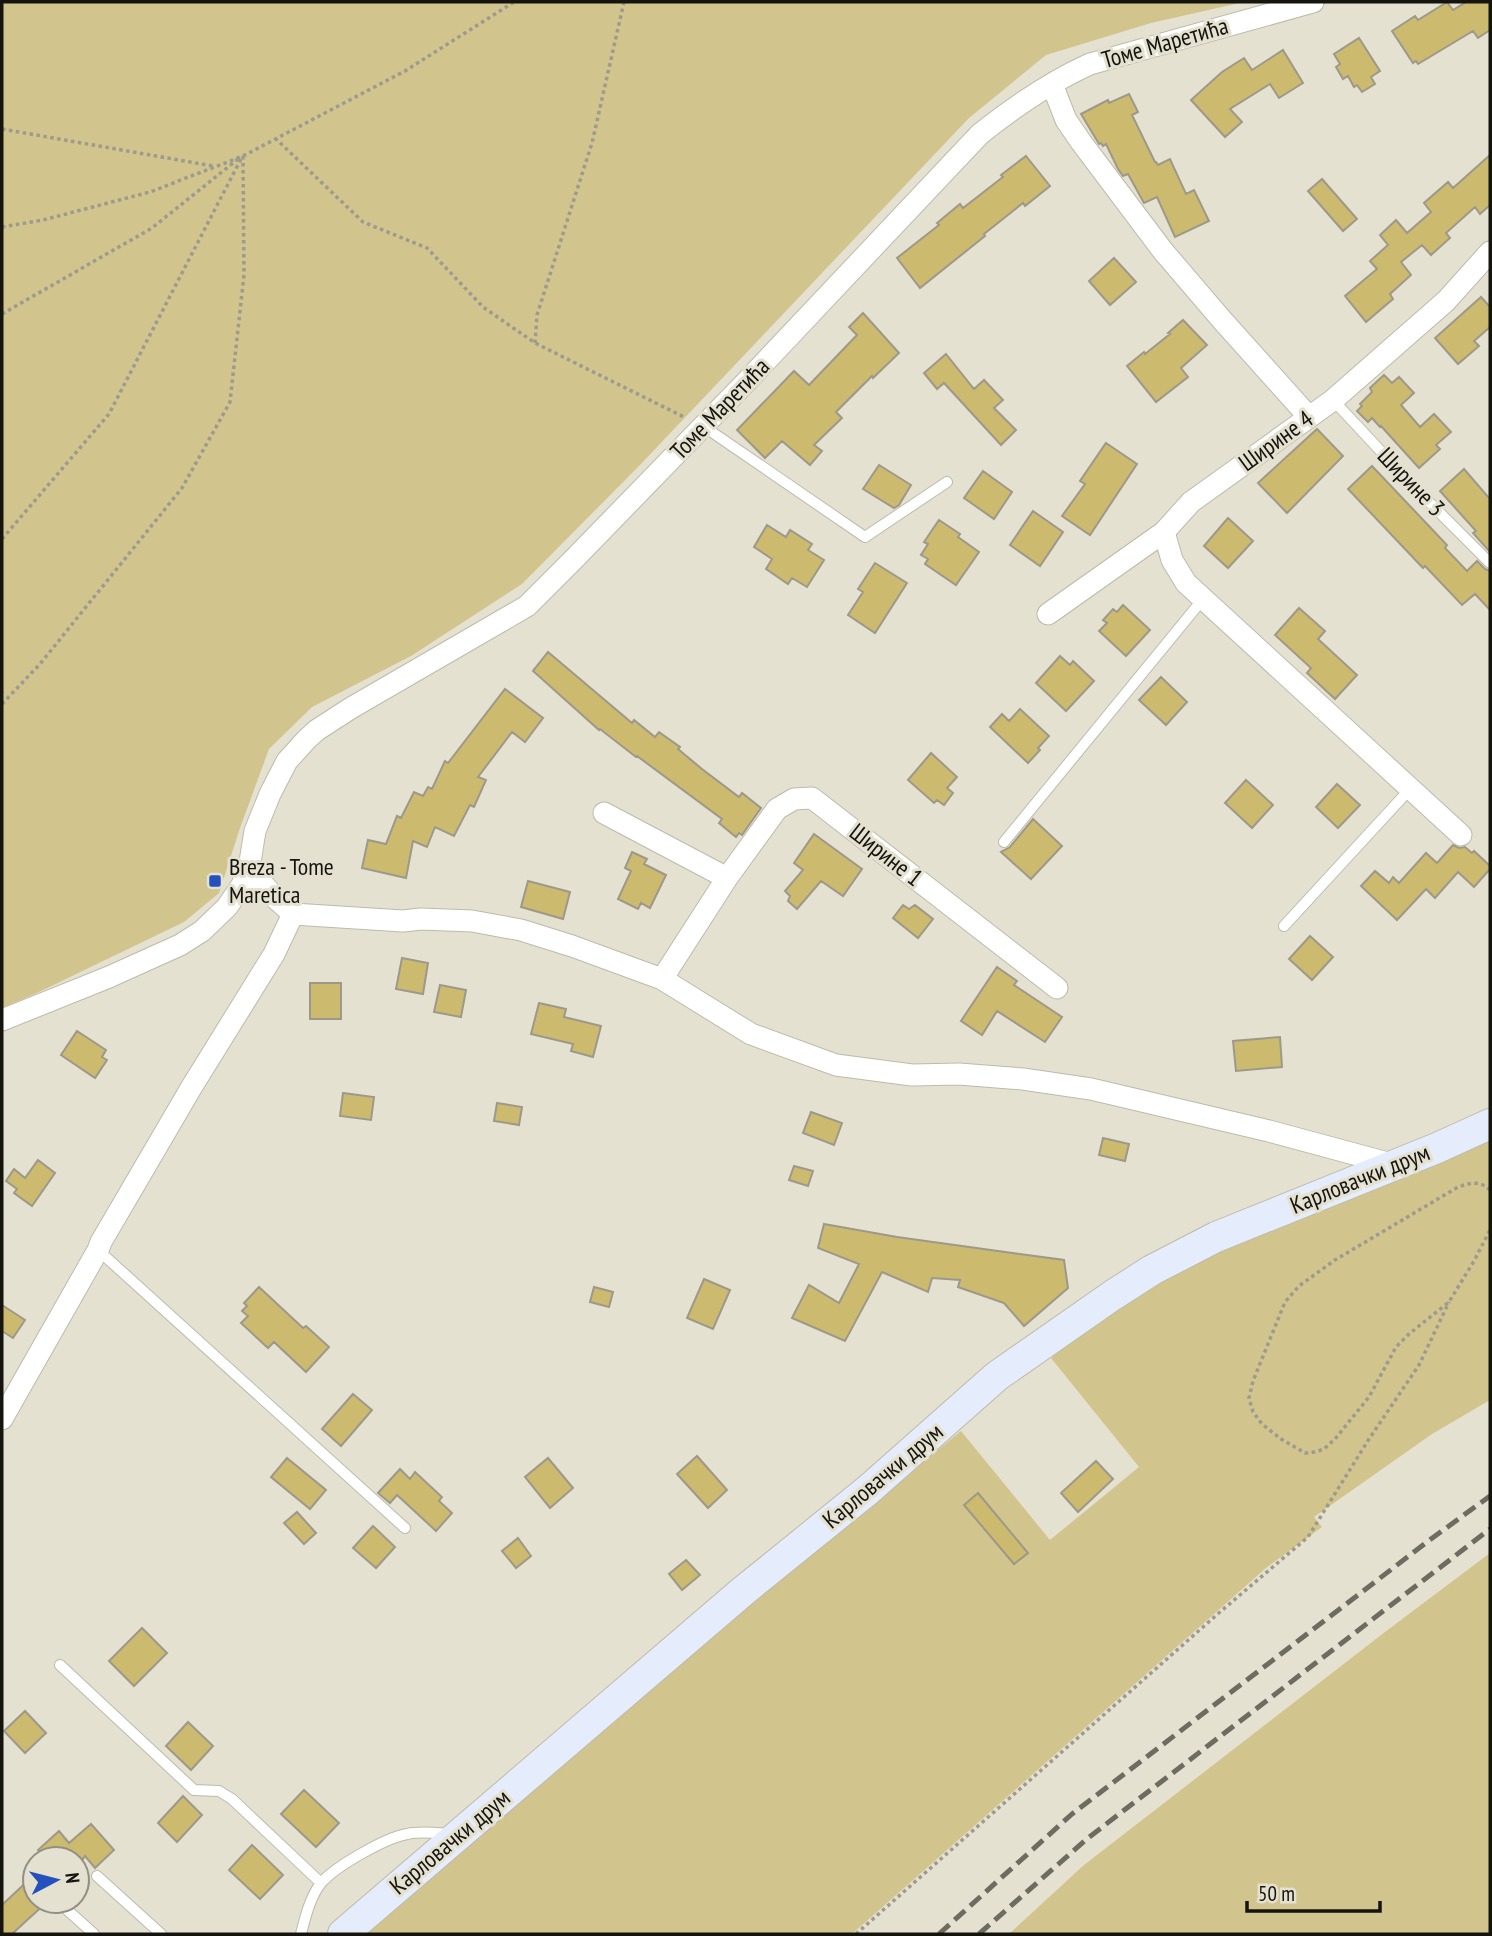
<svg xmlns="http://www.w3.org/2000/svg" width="1492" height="1936" viewBox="0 0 1492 1936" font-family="'PT Sans Narrow',sans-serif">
  <rect width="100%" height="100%" fill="#e5e1d1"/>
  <path fill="#d1c48d" d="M2,2H1244L1151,23L1046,55L969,118L638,467L522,584L411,656L312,707L269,749L240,828L219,893L184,922L39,992L2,1008Z
    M1490,1135V1400L1432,1434L1314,1517L1322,1527L1266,1568L852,1934H359L751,1602L961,1431L1050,1540L1139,1467L1051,1358L1119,1304L1219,1248Z
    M1490,1553V1934H1009L1084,1865L1385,1632Z"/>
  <path fill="#ccba6f" stroke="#9d998a" stroke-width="2" d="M1447,2L1453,10L1466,2H1490V30L1478,38L1473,31L1418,64L1416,61L1413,63L1392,31L1415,16L1418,20Z
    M1359,38L1380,71L1371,77L1375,84L1362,92L1357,85L1354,87L1348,76L1343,79L1336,67L1340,64L1334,54Z
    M1283,50L1303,83L1279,98L1270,84L1230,109L1242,122L1225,137L1191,100L1222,72L1244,58L1252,70Z
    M1129,94L1138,112L1132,115L1155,162H1156L1158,165L1170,159L1186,194L1194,190L1209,221L1175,237L1157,197L1144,203L1128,174L1123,176L1118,169L1106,144L1103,146L1101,143L1099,144L1081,114L1108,100L1109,103Z
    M1490,155V205L1480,214L1475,207L1446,233L1450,238L1431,255L1422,245L1401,262L1411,275L1390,294L1393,299L1366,322L1345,296L1377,269L1370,261L1388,245L1380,235L1396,220L1407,233L1431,212L1424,203L1448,182L1453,188Z
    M1026,156L1050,186L1025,206L1023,203L984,234L985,236L920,288L897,258L939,225L937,223L960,204L963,208L1003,177L1001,175Z
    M1322,179L1357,219L1343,231L1308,191Z
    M1114,258L1136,282L1110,305L1089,281Z
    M1481,297L1490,307V327L1474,341L1479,346L1458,364L1435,338Z
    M863,313L899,353L873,378L872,376L836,412L842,418L814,445L822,451L810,465L782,441L765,458L737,430L794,371L809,385L857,335L849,327Z
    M1183,320L1207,345L1181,368L1188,377L1156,402L1127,366L1144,352L1145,354L1170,334L1168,333Z
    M946,354L974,389L984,380L1003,400L994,408L1016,430L1001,445L944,383L937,389L924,373Z
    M1384,375L1392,383L1399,377L1414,393L1401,405L1420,427L1434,414L1451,432L1436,445L1440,449L1419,468L1381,426L1380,427L1372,418L1368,422L1357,411L1362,406L1360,404L1372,392L1370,388Z
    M1317,429L1343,456L1287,513L1258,483Z
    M1106,443L1137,464L1090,535L1062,516L1085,484L1080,481Z
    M879,465L911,485L899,505L894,508L863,489Z
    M1372,466L1447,545L1445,548L1467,571L1477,561L1485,569L1490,571V610L1475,594L1462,605L1425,566L1423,568L1348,489Z
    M1464,469L1490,499V552L1473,533L1476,531L1440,491Z
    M983,471L1012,492L994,519L964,498Z
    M1033,511L1063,532L1040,566L1010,545Z
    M1228,518L1253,541L1228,568L1204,546Z
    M939,520L960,534L958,537L979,552L956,585L925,564L928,559L921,555L928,544L924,542Z
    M767,525L786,537L790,530L812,544L808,550L824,560L807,587L792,578L788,584L766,569L772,559L754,547Z
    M875,563L907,583L875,633L848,615L863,592L858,589Z
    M1123,605L1150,630L1126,656L1099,631L1107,623L1103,620L1113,609L1117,612Z
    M1299,608L1325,631L1318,639L1357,675L1335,699L1307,673L1311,668L1275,635Z
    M548,652L632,723L634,720L655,737L659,732L680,747L678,749L702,769L739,797L742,793L761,808L742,835L739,833L736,837L719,823L722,819L637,756L636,757L600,729L599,730L533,671Z
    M1060,656L1070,665L1073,661L1094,681L1066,711L1036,683Z
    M1161,677L1187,702L1166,725L1139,700Z
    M505,689L543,718L525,742L512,732L478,777L486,780L474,807L470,805L454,836L435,827L427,847L413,841L406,878L362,868L368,840L386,844L397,816L401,818L414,792L423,796L428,787L432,789L445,761L448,763Z
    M1020,709L1049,736L1038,748L1040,750L1028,763L990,727L1002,714L1009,721Z
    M931,753L957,777L947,788L953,793L944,805L937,800L934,803L908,780Z
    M1246,780L1273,805L1252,828L1225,803Z
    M1337,784L1360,805L1338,828L1316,807Z
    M1033,819L1062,846L1031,879L1001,852L1010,847Z
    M814,834L862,869L843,896L821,881L797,909L788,901L790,896L785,891L803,870L794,863Z
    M1453,845L1459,848L1465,847L1472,853L1474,851L1490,866V869L1474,887L1458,872L1435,898L1426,889L1397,920L1361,886L1375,871L1389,883L1393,877L1399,883L1426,853L1437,863Z
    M632,852L647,859L644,864L666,875L650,908L641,903L638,909L618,899L631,871L625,868Z
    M528,881L570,892L563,919L521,907Z
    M903,905L909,909L915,905L933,919L918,938L893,918Z
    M1310,936L1333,957L1312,980L1289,959Z
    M402,958L428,963L423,994L396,989Z
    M997,967L1017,981L1014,985L1062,1017L1045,1042L997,1011L982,1035L961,1021Z
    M310,983H341V1019H310Z
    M440,985L466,990L461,1017L434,1012Z
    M539,1003L566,1009L564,1017L601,1026L593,1057L571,1051L573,1044L531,1034Z
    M77,1031L106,1050L102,1057L107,1060L95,1078L61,1055Z
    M1280,1037L1282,1067L1236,1071L1233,1041Z
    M343,1093L374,1097L371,1120L340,1116Z
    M497,1103L522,1107L519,1125L494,1121Z
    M811,1112L842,1123L834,1145L803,1133Z
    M1103,1138L1129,1144L1125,1161L1099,1155Z
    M38,1160L55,1173L32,1206L14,1193L17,1189L6,1181L14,1169L25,1178Z
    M794,1166L813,1171L808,1186L789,1180Z
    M824,1224L897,1237L1064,1260L1068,1288L1024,1326L1004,1303L958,1287L960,1280L932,1278L928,1292L882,1272L845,1341L792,1318L809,1285L839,1303L859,1264L818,1248Z
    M704,1279L730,1290L713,1329L687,1318Z
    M259,1287L303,1328L306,1326L329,1347L306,1372L274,1342L268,1348L241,1323L248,1316L242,1311L247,1306L244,1303Z
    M594,1287L613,1292L609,1307L590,1302Z
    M2,1305L25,1320L13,1338L2,1331Z
    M353,1394L372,1410L341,1446L322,1429Z
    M697,1456L727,1490L708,1508L677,1474Z
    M287,1458L326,1490L310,1509L271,1477Z
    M548,1458L573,1488L550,1508L525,1477Z
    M1096,1461L1113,1479L1078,1512L1061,1493Z
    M400,1469L410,1479L415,1472L442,1497L439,1501L452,1513L436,1531L397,1495L390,1503L378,1493Z
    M978,1493L1028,1553L1014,1564L964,1505Z
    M297,1512L316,1533L304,1544L284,1523Z
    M373,1526L395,1547L376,1568L353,1548Z
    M518,1538L531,1556L516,1568L502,1551Z
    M686,1560L700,1575L682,1590L669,1574Z
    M142,1628L167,1653L134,1686L109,1661Z
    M25,1711L46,1733L25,1753L4,1731Z
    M188,1722L213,1746L191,1770L166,1746Z
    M304,1790L339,1823L316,1847L281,1814Z
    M183,1796L202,1815L177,1842L158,1823Z
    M91,1824L114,1850L95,1868L85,1856L83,1859H46L38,1850L59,1831L69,1843Z
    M252,1845L283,1875L260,1899L229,1870Z
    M35,1874V1901H48L12,1934H2V1905Z"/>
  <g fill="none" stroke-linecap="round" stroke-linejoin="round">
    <defs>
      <path id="service" d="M1333,400L1418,491L1490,563
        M703,426L865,537L947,482
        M1004,842L1203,599
        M1284,926L1410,789
        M98,1250L405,1528
        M60,1665L194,1790L219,1791L232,1799L321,1883
        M97,1876L161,1934
        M64,1907L94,1934
        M301,1934C305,1918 310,1897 321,1883C336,1866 385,1838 407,1834C421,1831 436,1833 451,1834"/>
      <path id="minor" d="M1052,84L1066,120L1081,142L1163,251L1222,320L1309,417
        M1164,532L1172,560L1186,583L1461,835
        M1048,614L1164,532L1191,502L1333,400L1446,301L1490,252
        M604,813L727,878L662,979
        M249,868L276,899L293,914
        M727,878L777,809L794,799L812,798L1057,988
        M293,914L403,921L421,919L472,921L521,930L572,946L662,979L751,1034L836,1065L912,1075L959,1074L1023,1079L1091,1089L1269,1131L1395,1165
        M2,1020L109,977L180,945L202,931L227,907L242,885L249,868L255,831L270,794L287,761L307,739L317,730L351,708L527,606L576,557L747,381L980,134C1014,107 1050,82 1090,64L1313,2
        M2,1419L98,1250L101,1242L191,1088L274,954L293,914"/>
      <path id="secondary" d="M343,1934L742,1592L868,1490L997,1376L1113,1295L1152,1270L1216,1237L1437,1148L1490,1124"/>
    </defs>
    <use href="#service" stroke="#bebaaa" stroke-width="12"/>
    <use href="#minor" stroke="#bebaaa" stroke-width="23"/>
    <use href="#secondary" stroke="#bebaaa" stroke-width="32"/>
    <path stroke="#9d9a8e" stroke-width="3.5" stroke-dasharray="3.5 3.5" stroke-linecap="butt" d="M2,129L213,166
      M275,138L363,222L427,248L483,307L535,343L686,418
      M2,227L43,220L150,192L243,156L405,71L514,2
      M2,314L152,228L238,159
      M535,343L537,315L592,143L624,2
      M2,539L109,414L242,157
      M2,704L40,664L182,488L230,402L244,275L243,156
      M1490,1190C1480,1180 1470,1183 1458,1187L1335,1260L1299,1286L1285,1302L1253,1381L1249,1398L1253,1412L1262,1424L1281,1439L1305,1453L1315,1452L1324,1449L1335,1439L1369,1397L1396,1347L1409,1334L1449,1302L1474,1261L1490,1230
      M856,1934L1220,1612L1308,1537L1369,1439L1419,1365L1449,1302"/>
    <use href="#service" stroke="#fff" stroke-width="10"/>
    <use href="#minor" stroke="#fff" stroke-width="21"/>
    <use href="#secondary" stroke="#e5ecfb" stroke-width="30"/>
    <path stroke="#6e6c61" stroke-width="5" stroke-dasharray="14 7" stroke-linecap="butt" d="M939,1934L1072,1814L1431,1539L1490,1496
      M979,1934L1088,1838L1490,1529"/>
  </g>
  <rect fill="#2551bf" stroke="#e5e1d1" stroke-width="2.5" x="208" y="874" width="14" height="14" rx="3.5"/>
  <g text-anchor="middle" stroke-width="6" stroke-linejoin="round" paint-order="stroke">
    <g font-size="24" fill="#15140e" stroke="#e5e1d1">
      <text transform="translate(1165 43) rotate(-16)" y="8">Томе Маретића</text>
      <text transform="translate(720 409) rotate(-46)" y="8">Томе Маретића</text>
      <text transform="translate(1276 441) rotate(-36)" y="8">Ширине 4</text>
      <text transform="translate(1411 482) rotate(46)" y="8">Ширине 3</text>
      <text transform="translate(886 855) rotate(38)" y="8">Ширине 1</text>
      <text transform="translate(1360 1179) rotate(-22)" y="8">Карловачки друм</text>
      <text transform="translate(883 1476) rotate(-40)" y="8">Карловачки друм</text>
      <text transform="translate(450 1842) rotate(-40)" y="8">Карловачки друм</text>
    </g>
    <g font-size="24" fill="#15140e" stroke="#e5e1d1" text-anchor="start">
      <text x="229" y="875">Breza - Tome<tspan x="229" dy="28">Maretica</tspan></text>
    </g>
  </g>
  <rect width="1492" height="1936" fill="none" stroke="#15140e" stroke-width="7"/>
  <g transform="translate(56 1880) rotate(83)"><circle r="33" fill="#e5e1d1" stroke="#928f83" stroke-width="2"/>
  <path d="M0-5L12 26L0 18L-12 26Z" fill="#2551bf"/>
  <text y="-10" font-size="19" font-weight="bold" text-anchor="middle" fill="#15140e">N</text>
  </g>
  <path d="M1247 1901v10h133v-10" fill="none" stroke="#15140e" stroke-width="3.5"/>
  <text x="1258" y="1901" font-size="21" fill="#15140e" stroke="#e5e1d1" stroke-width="5" paint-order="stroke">50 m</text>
</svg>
